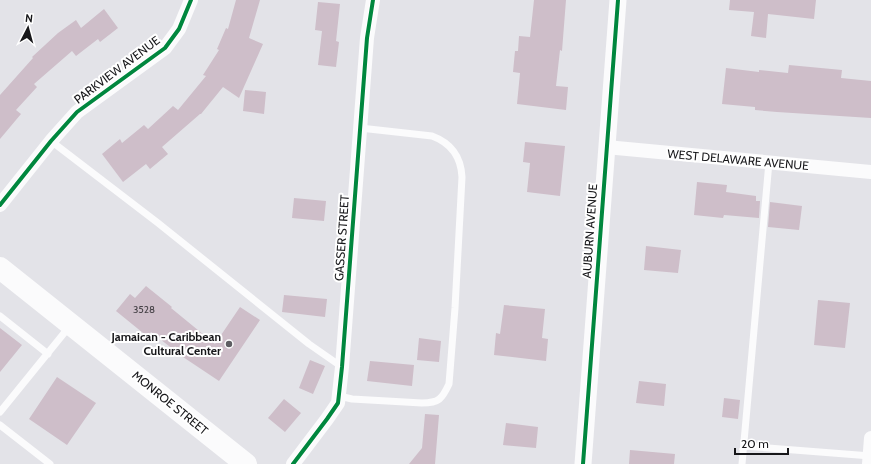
<svg xmlns="http://www.w3.org/2000/svg" width="871" height="464" viewBox="0 0 871 464" font-family="Cabin,sans-serif">
  <rect width="100%" height="100%" fill="#e3e3e8"/>
  <path fill="#cebec9" d="M236,0H260L249,38L263,44L239,98L223,87L201,114H200L162,147L168,154L150,169L146,164L123,182L102,154L120,139L122,143L144,125L148,129L173,106L178,110L206,76L203,75L219,50L217,49L226,28L228,29Z
    M534,0H566L562,51L560,50L556,86L568,87L566,110L517,104L520,73L513,72L515,51H518L519,36L530,37Z
    M730,0H816L814,19L768,14L766,38L751,36L754,12L729,10Z
    M318,2L340,4L336,41L339,42L336,67L318,65L322,31L315,30Z
    M104,9L118,28L100,42L98,39L76,56L72,51L34,84L37,87L16,110L21,114L0,139V95L33,58L32,57L58,33L76,20L81,28Z
    M789,65L842,70L841,78L871,81V118L777,112L755,110V107L722,104L726,68L759,72V70L788,73Z
    M245,90L266,92L264,114L243,111Z
    M525,142L565,146L560,196L527,192L530,163L523,162Z
    M697,182L727,185L726,192L756,196V201H760L759,218L724,215L723,218L694,215Z
    M294,198L326,201L324,221L292,218Z
    M770,202L802,206L799,230L768,227Z
    M646,246L681,250L678,273L644,270Z
    M146,286L172,307L171,308L215,344L240,307L260,320L219,381L183,357L151,332L148,337L116,311L130,294L135,298Z
    M284,295L327,299L325,317L282,312Z
    M818,300L850,303L845,348L814,345Z
    M504,305L545,309L542,338L548,339L546,361L494,355L496,333L500,334Z
    M0,328L22,345L0,372Z
    M419,338L441,341L439,362L417,360Z
    M310,360L325,366L313,394L299,388Z
    M370,361L414,365L412,386L367,381Z
    M57,377L96,403L67,445L29,419Z
    M639,381L666,384L664,406L636,403Z
    M724,398L740,400L738,419L722,417Z
    M284,399L301,413L285,432L268,418Z
    M425,414L439,415L435,464H409L422,448Z
    M506,423L538,427L536,448L503,445Z
    M630,450L675,454L674,464H629Z"/>
  <g fill="none" stroke-linecap="round" stroke-linejoin="round">
    <path stroke="#fbfbfc" stroke-width="7" d="M51,141L158,223L309,344L342,367
      M0,316L48,354
      M339,396L352,399L422,403C439,403 442,399 449,384L455,308L462,177C461,157 451,143 432,136L360,128
      M0,412L69,327
      M0,425L50,464
      M744,446L871,456
      M742,464L769,162"/>
    <path stroke="#fbfbfc" stroke-width="14" d="M606,147L871,172
      M0,205L51,141L77,112L165,48L179,29L191,0
      M293,464L327,419L338,403L342,367L367,38L373,0
      M869,464L871,438"/>
    <path stroke="#fbfbfc" stroke-width="17" d="M583,464L618,0"/>
    <path stroke="#fbfbfc" stroke-width="22" d="M0,268L246,464"/>
    <defs>
      <path id="cycleway" d="M0,205L51,141L77,112L165,48L179,29L191,0
        M293,464L327,419L338,403L342,367L367,38L373,0
        M583,464L618,0"/>
    </defs>
    <use href="#cycleway" stroke="#fff" stroke-width="6"/>
    <use href="#cycleway" stroke="#00873e" stroke-width="4"/>
  </g>
  <circle fill="#5e5e62" stroke="#fff" stroke-width="1.5" cx="229" cy="344" r="4"/>
  <g text-anchor="middle" stroke-width="4" stroke-linejoin="round" paint-order="stroke">
    <g font-size="10" fill="#454146">
      <text x="144" y="313">3528</text>
    </g>
    <g font-size="12" fill="#17171a" stroke="#fff">
      <text transform="translate(117 70) rotate(-37)" y="4">PARKVIEW AVENUE</text>
      <text transform="translate(738 160) rotate(5)" y="4">WEST DELAWARE AVENUE</text>
      <text transform="translate(590 231) rotate(-86)" y="4">AUBURN AVENUE</text>
      <text transform="translate(342 238) rotate(-86)" y="4">GASSER STREET</text>
      <text transform="translate(170 403) rotate(39)" y="4">MONROE STREET</text>
    </g>
    <g font-size="12" font-weight="bold" fill="#17171a" stroke="#fff" text-anchor="end">
      <text x="221" y="341">Jamaican - Caribbean<tspan x="221" dy="14">Cultural Center</tspan></text>
    </g>
  </g>
  <g transform="translate(28 28) rotate(6)" stroke="#ffffff" stroke-width="3" paint-order="stroke">
  <path d="M0-3L7 15L0 10L-7 15Z" fill="#17171a"/>
  <text y="-6" font-size="11" font-weight="bold" text-anchor="middle" fill="#17171a">N</text>
  </g>
  <path d="M735 448v6h53v-6" fill="none" stroke="#17171a" stroke-width="2"/>
  <text x="741" y="448" font-size="12" fill="#17171a" stroke="#ffffff" stroke-width="3" paint-order="stroke">20 m</text>
</svg>
